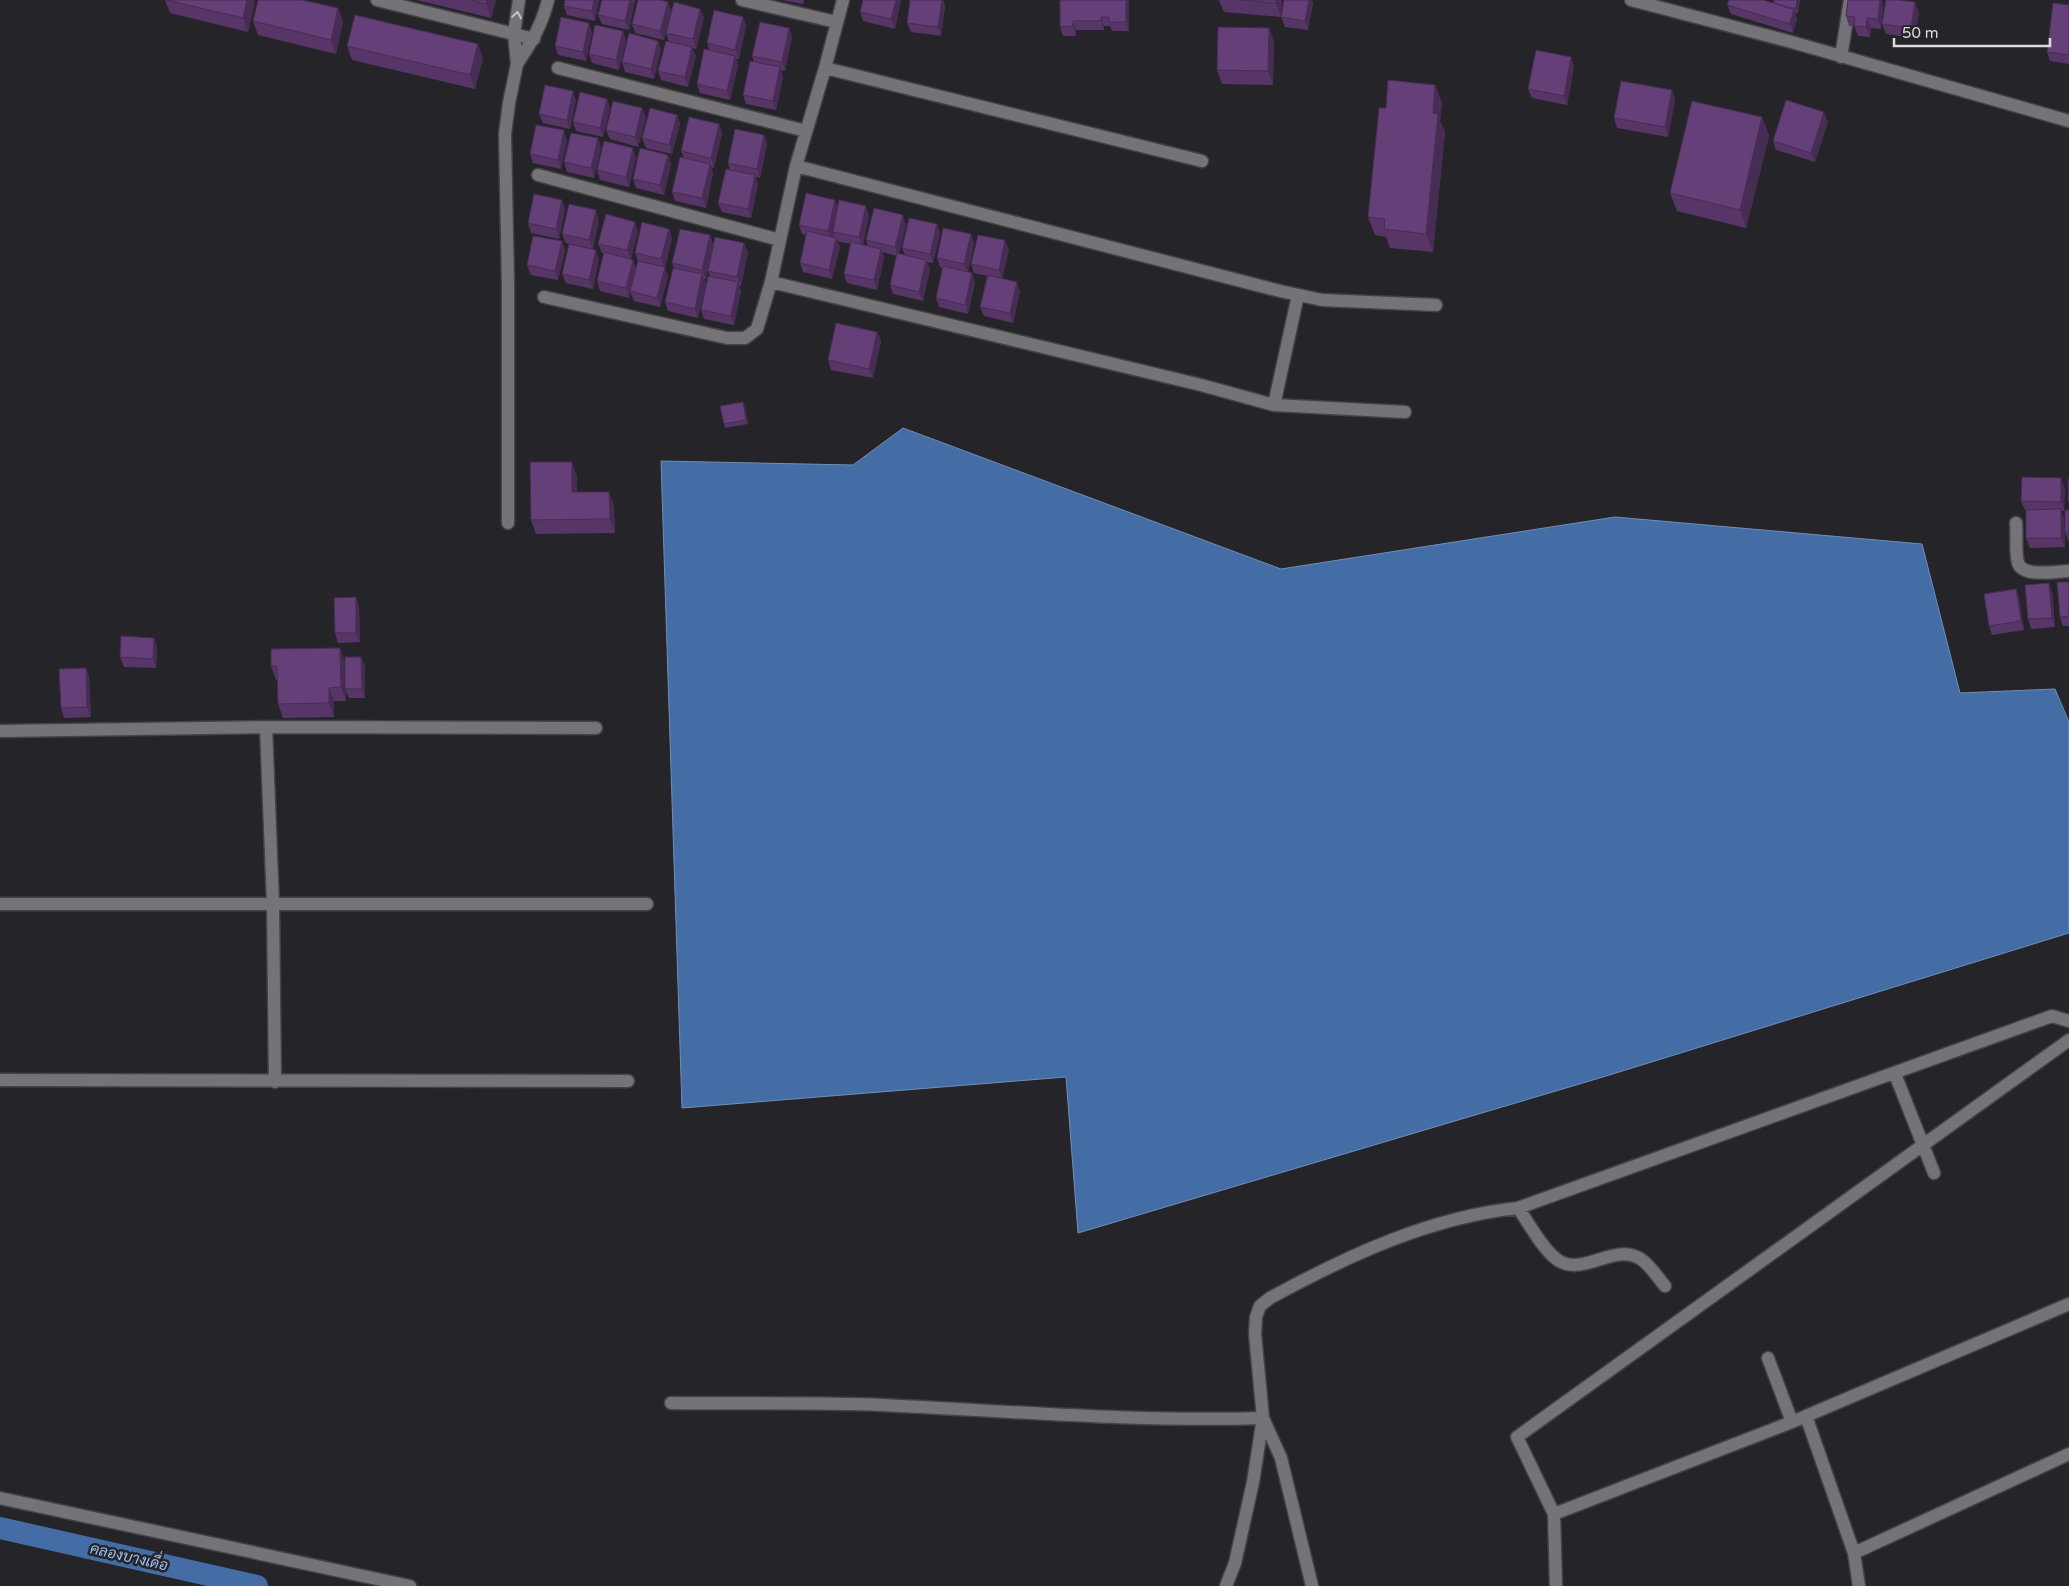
<svg xmlns="http://www.w3.org/2000/svg" width="2069" height="1586" viewBox="0 0 2069 1586" font-family="'Varela Round',Sarabun,sans-serif">
  <rect width="100%" height="100%" fill="#252428"/>
  <path fill="#446da6" stroke="#718eb6" d="M903,428L1281,569L1615,517L1922,544L1960,693L2055,689L2069,722V933L1603,1077L1078,1233L1066,1077L682,1108L661,461L853,465Z"/>
  <g fill="none" stroke-linecap="round" stroke-linejoin="round">
    <path stroke="#446da6" stroke-width="22" d="M0,1528L257,1586"/>
    <defs>
      <path id="minor" d="M377,0L534,39
        M742,0L836,22
        M1631,0L1788,41L2069,121
        M1841,57L1850,0
        M517,64C531,43 542,25 548,0
        M558,68L806,131
        M825,68L1202,161
        M796,166L1280,291L1322,300L1436,305
        M538,175L780,240
        M771,282L1201,385L1274,405L1405,412
        M544,297L727,338H745L757,329L771,282L796,166L825,68L843,0
        M1274,405L1298,295
        M508,523V286L505,134L509,103L517,64L514,34L519,0
        M2016,523C2017,535 2015,552 2018,563C2023,578 2056,571 2069,571
        M266,727L273,904L275,1082
        M0,731L266,727L596,728
        M0,904H647
        M1895,1074L1934,1173
        M0,1080L628,1081
        M1518,1208C1529,1223 1545,1254 1561,1262C1585,1274 1615,1244 1639,1258C1650,1264 1657,1277 1665,1286
        M1768,1358L1792,1422
        M671,1403C741,1404 812,1402 882,1405C1009,1411 1136,1422 1263,1418L1281,1458L1312,1586
        M1806,1416L1854,1553L1859,1586
        M0,1498L410,1586
        M1554,1514L1792,1422L2069,1304
        M1854,1553L2069,1454
        M1226,1586L1235,1563L1253,1482L1263,1418L1255,1334L1256,1317L1260,1306L1270,1298C1347,1256 1430,1217 1518,1208L2052,1016L2069,1021
        M1556,1586L1554,1514L1517,1437L2069,1040"/>
    </defs>
    <use href="#minor" stroke="#434246" stroke-width="15"/>
    <use href="#minor" stroke="#757378" stroke-width="12"/>
  </g>
  <path fill="#573667" d="M165,0L255,2L248,32L170,13Z
    M417,0H496L491,18Z
    M599,0L595,21L567,15L564,6Z
    M602,0H635L629,30L602,24L598,15Z
    M782,0H804L803,4Z
    M863,0H901L895,29L863,21L860,12Z
    M910,0H943L945,6L941,36L911,32L907,23Z
    M1060,0H1129V31H1112L1110,26H1104V30H1076V36H1063L1060,27Z
    M1219,0H1282L1281,17L1224,12Z
    M1774,0H1800L1798,13H1795L1797,19L1793,33L1731,14L1727,5L1774,3Z
    M1848,0H1882L1883,5L1881,29L1871,28L1870,37L1858,36L1854,26H1849L1846,16Z
    M668,2L671,11L664,40L635,33L632,24Z
    M1313,3L1308,30L1285,27L1281,17Z
    M2069,5V64L2050,61L2047,52Z
    M338,8L343,22L336,54L258,35L253,21Z
    M700,9L704,18L696,49L692,48L696,56L688,87L661,80L658,71L669,42L666,33Z
    M1919,12L1915,38L1886,34L1882,24Z
    M743,17L746,26L739,59H736L738,65L730,100L700,93L697,84L709,50L707,43Z
    M789,28L792,37L785,71L781,70L783,77L776,110L746,104L743,95L754,62L752,56Z
    M1269,28L1274,42L1273,85L1222,84L1217,70Z
    M623,31L626,40L619,70L592,63L589,54Z
    M592,32L586,61L558,55L555,46Z
    M658,41L661,50L654,79L625,72L622,62Z
    M347,46L483,58L475,89L352,60Z
    M1571,57L1574,67L1567,105L1532,98L1528,89Z
    M1435,85L1442,103L1440,121L1445,132L1433,252L1390,248L1386,237L1375,235L1368,217L1386,108Z
    M1672,90L1675,100L1668,137L1617,128L1614,118Z
    M607,99L610,108L603,137L576,131L573,122Z
    M576,100L570,129L543,123L539,114Z
    M642,108L646,118L638,147L610,139L606,130Z
    M677,115L680,124L672,154L646,148L642,138Z
    M1762,117L1769,136L1746,228L1677,211L1670,193Z
    M1828,122L1815,162L1776,150L1773,141Z
    M719,124L722,133L714,168L711,167L713,173L706,208L675,201L672,192L684,158L681,151Z
    M764,135L767,144L760,178L756,177L758,184L751,218L722,212L718,203L730,170L728,163Z
    M598,138L601,148L594,178L567,172L564,162Z
    M567,140L561,169L533,163L530,154Z
    M668,155L671,164L664,195L636,188L633,179Z
    M636,158L629,187L600,180L597,170Z
    M562,200L565,209L559,239L531,233L528,223Z
    M838,207L869,215L863,245L868,246L866,240L906,225L899,254L905,255L902,248L937,224L940,233L933,263L927,262L930,269L923,301L893,294L890,285L897,256L882,252L884,258L877,290L847,283L844,274L851,244L837,241L840,247L832,279L803,272L800,263L806,235L802,234L799,225Z
    M599,220L593,249L566,243L562,234Z
    M669,229L672,238L665,268L668,277L660,307L634,301L630,292L629,298L600,291L597,281L604,253H602L598,244L638,231L631,259L633,260L636,268L638,261L635,253Z
    M710,235L713,244L706,279H704L706,284L698,318L668,311L665,302L674,268L672,263Z
    M562,241L565,251L558,280L531,275L527,265Z
    M974,243L968,272L972,273L975,283L968,314L939,307L936,298L942,268L940,267L937,258Z
    M1009,250L1002,278L1020,291L1013,323L984,316L980,307L987,276L974,273L971,264Z
    M748,252L741,286H739L741,291L734,325L704,319L701,310L710,276L708,271Z
    M599,259L593,289L566,283L562,274Z
    M877,332L881,341L873,378L831,370L828,360Z
    M745,407L748,424L725,428L724,424Z
    M577,476V492L614,506L615,533L536,534L531,520Z
    M2065,488L2064,511H2061L2064,519L2065,547L2030,548L2026,538V510H2025L2021,501Z
    M2069,510V542L2065,533Z
    M2069,582V626H2063L2060,617Z
    M2016,589L2019,598L2024,630L1992,635L1989,626Z
    M2052,592L2055,627L2031,629L2028,619Z
    M356,597L359,607L360,642L338,643L335,633Z
    M154,638L157,647L156,668L124,667L120,657Z
    M345,662L365,666V698H349L345,689L346,701H334V717L283,718L278,704V680H276L271,666Z
    M86,668L89,677L91,717L64,718L61,708Z"/>
  <path fill="#472c54" d="M247,0H254L255,2L248,32L243,18Z
    M487,0H496L491,18L486,4Z
    M594,0H599L595,21L592,11Z
    M630,0L635,1L629,30L625,21Z
    M896,0H901L895,29L891,19Z
    M942,0H943L945,6L941,36L938,27Z
    M1126,0H1129V31L1126,22Z
    M1276,0H1282L1281,17L1276,3Z
    M1309,0H1312L1313,3L1308,30L1305,21Z
    M1797,0H1800L1798,13L1796,8Z
    M1880,0H1882L1883,5L1881,29L1878,19Z
    M668,2L671,11L664,40L660,31Z
    M1915,2L1919,12L1915,38L1911,28Z
    M338,8L343,22L336,54L331,40Z
    M700,9L704,18L696,49L693,39Z
    M1794,9L1797,19L1793,33L1790,24Z
    M743,17L746,26L739,59L735,50Z
    M1101,17L1104,26V30L1101,21Z
    M1867,18L1871,28L1870,37L1866,27Z
    M1073,21L1076,30V36L1073,26Z
    M589,23L592,32L586,61L583,52Z
    M789,28L792,37L785,71L782,62Z
    M1269,28L1274,42L1273,85L1268,71Z
    M623,31L626,40L619,70L616,60Z
    M658,41L661,50L654,79L651,69Z
    M478,44L483,58L475,89L470,75Z
    M692,47L696,56L688,87L685,77Z
    M735,56L738,65L730,100L727,91Z
    M1571,57L1574,67L1567,105L1564,96Z
    M780,67L783,77L776,110L773,101Z
    M1435,85L1442,103L1440,121L1445,132L1433,252L1426,234L1433,113Z
    M1672,90L1675,100L1668,137L1665,127Z
    M573,91L576,100L570,129L567,120Z
    M607,99L610,108L603,137L600,128Z
    M642,108L646,118L638,147L635,137Z
    M1824,112L1828,122L1815,162L1811,153Z
    M677,115L680,124L672,154L669,145Z
    M1762,117L1769,136L1746,228L1740,210Z
    M719,124L722,133L714,168L711,158Z
    M564,130L567,140L561,169L558,160Z
    M764,135L767,144L760,178L757,169Z
    M598,138L601,148L594,178L591,168Z
    M633,148L636,158L629,187L626,177Z
    M668,155L671,164L664,195L660,185Z
    M710,164L713,173L706,208L702,198Z
    M755,175L758,184L751,218L748,209Z
    M562,200L565,209L559,239L556,229Z
    M835,200L839,209L832,241L828,231Z
    M866,206L869,215L863,246L859,237Z
    M596,210L599,220L593,249L589,240Z
    M903,215L906,225L898,256L895,247Z
    M635,222L638,231L631,260L627,250Z
    M937,224L940,233L933,263L930,254Z
    M669,229L672,238L665,268L668,277L660,307L657,298L665,268L661,259Z
    M971,234L974,243L968,273L964,264Z
    M710,235L713,244L706,279L702,270Z
    M836,238L840,247L832,279L829,270Z
    M1005,240L1009,250L1002,279L999,270Z
    M562,241L565,251L558,280L555,271Z
    M744,243L748,252L741,286L737,277Z
    M881,249L884,258L877,290L874,280Z
    M596,250L599,259L593,289L589,280Z
    M633,260L636,269L629,298L626,288Z
    M926,260L930,269L923,301L919,292Z
    M972,273L975,283L968,314L965,305Z
    M702,274L706,284L698,318L695,309Z
    M738,282L741,291L734,325L731,316Z
    M1017,282L1020,291L1013,323L1010,313Z
    M877,332L881,341L873,378L869,369Z
    M743,402L745,407L748,424L746,420Z
    M572,462L577,476V506L572,492Z
    M2061,478L2065,488L2064,511L2061,502Z
    M609,492L614,506L615,533L610,519Z
    M2061,509L2064,519L2065,547L2061,538Z
    M2049,583L2052,592L2055,627L2052,618Z
    M2016,589L2019,598L2024,630L2021,621Z
    M356,597L359,607L360,642L356,633Z
    M154,638L157,647L156,668L153,659Z
    M340,648L345,662L346,701L341,687Z
    M361,657L365,666V698L362,689Z
    M86,668L89,677L91,717L87,707Z
    M329,688L334,701V717L329,703Z"/>
  <path fill="#653f78" stroke="#472c54" d="M166,0H247L243,18Z
    M258,0H302L338,8L331,40L253,21Z
    M470,0H487L486,4Z
    M565,0H594L592,11L564,6Z
    M602,0H630L625,21L598,15Z
    M638,0H661L668,2L660,31L632,24Z
    M863,0H896L891,19L860,12Z
    M910,0H942L938,27L907,23Z
    M1060,0H1126V22H1109V17H1101V21H1073V26L1060,27Z
    M1241,0H1276V3Z
    M1284,0H1309L1305,21L1281,17Z
    M1729,0H1763L1794,9L1790,24L1727,5Z
    M1774,0H1797L1796,8H1788L1774,3Z
    M1848,0H1880L1878,19L1867,18L1866,27L1854,26L1855,17L1846,16Z
    M1886,0H1898L1915,2L1911,28L1882,24Z
    M674,2L700,9L693,39L666,33Z
    M2053,3L2069,5V55L2047,52Z
    M714,10L743,17L735,50L707,43Z
    M355,15L478,44L470,75L347,46Z
    M561,17L589,23L583,52L555,46Z
    M760,22L789,28L782,62L752,56Z
    M595,25L623,31L616,60L589,54Z
    M1218,27L1269,28L1268,71L1217,70Z
    M629,33L658,41L651,69L622,62Z
    M666,41L692,47L685,77L658,71Z
    M704,49L735,56L727,91L697,84Z
    M1536,50L1571,57L1564,96L1528,89Z
    M750,61L780,67L773,101L743,95Z
    M1388,80L1435,85L1433,113L1438,114L1426,234L1384,229L1385,219L1368,217L1379,108H1386Z
    M1621,81L1672,90L1665,127L1614,118Z
    M545,85L573,91L567,120L539,114Z
    M580,92L607,99L600,128L573,122Z
    M1786,100L1824,112L1811,153L1773,141Z
    M613,101L642,108L635,137L606,130Z
    M1692,101L1762,117L1740,210L1670,193Z
    M650,108L677,115L669,145L642,138Z
    M689,117L719,124L711,158L681,151Z
    M536,125L564,130L558,160L530,154Z
    M735,129L764,135L757,169L728,163Z
    M571,133L598,138L591,168L564,162Z
    M604,141L633,148L626,177L597,170Z
    M640,148L668,155L660,185L633,179Z
    M680,157L710,164L702,198L672,192Z
    M726,169L755,175L748,209L718,203Z
    M806,193L835,200L828,231L799,225Z
    M534,194L562,200L556,229L528,223Z
    M839,200L866,206L859,237L833,232Z
    M569,204L596,210L589,240L562,234Z
    M874,208L903,215L895,247L866,240Z
    M606,214L635,222L627,250L598,244Z
    M909,218L937,224L930,254L902,248Z
    M642,222L669,229L661,259L635,253Z
    M943,228L971,234L964,264L937,258Z
    M680,229L710,235L702,270L672,263Z
    M807,231L836,238L829,270L800,263Z
    M978,235L1005,240L999,270L971,264Z
    M533,236L562,241L555,271L527,265Z
    M715,237L744,243L737,277L708,271Z
    M851,242L881,249L874,280L844,274Z
    M569,244L596,250L589,280L562,274Z
    M604,252L633,260L626,288L597,281Z
    M897,253L926,260L919,292L890,285Z
    M638,261L665,267L657,298L630,291Z
    M943,266L972,273L965,305L936,298Z
    M673,268L702,274L695,309L665,302Z
    M988,275L1017,282L1010,313L980,307Z
    M708,276L738,282L731,316L701,310Z
    M836,323L877,332L869,369L828,360Z
    M743,402L746,420L724,424L720,406Z
    M530,462H572V492H609L610,519L531,520Z
    M2022,477L2061,478V502L2021,501Z
    M2068,479H2069V502H2068Z
    M2061,509V538H2026V510Z
    M2065,510H2069V532L2065,533Z
    M2057,582H2069V616L2060,617Z
    M2049,583L2052,618L2028,619L2025,585Z
    M2016,589L2021,621L1989,626L1984,594Z
    M356,597V633H335L334,598Z
    M121,636L154,638L153,659L120,657Z
    M340,648L341,687L329,688V703L278,704L277,666H271V649Z
    M345,657H361L362,689H345Z
    M86,668L87,707L61,708L59,669Z"/>
  <defs><path id="oneway-chevron" d="M-2-3.5L2.5 0L-2 3.5" fill="none" stroke-width="1.6" stroke-linecap="round" stroke-linejoin="round" transform="scale(1.25)"/></defs>
  <use stroke="#c7c5c9" href="#oneway-chevron" transform="translate(517 15) rotate(-81)"/>
  <g text-anchor="middle" stroke-width="5" stroke-linejoin="round" paint-order="stroke">
    <g font-size="15" font-style="italic" fill="#9ec0f1" stroke="#252428">
      <text transform="translate(129 1557) rotate(13)" y="5">คลองบางเดื่อ</text>
    </g>
  </g>
  <path d="M1894 38v8h156v-8" fill="none" stroke="#dbdadd" stroke-width="2.5"/>
  <text x="1902" y="38" font-size="15" fill="#dbdadd" stroke="#252428" stroke-width="4" paint-order="stroke">50 m</text>
</svg>
